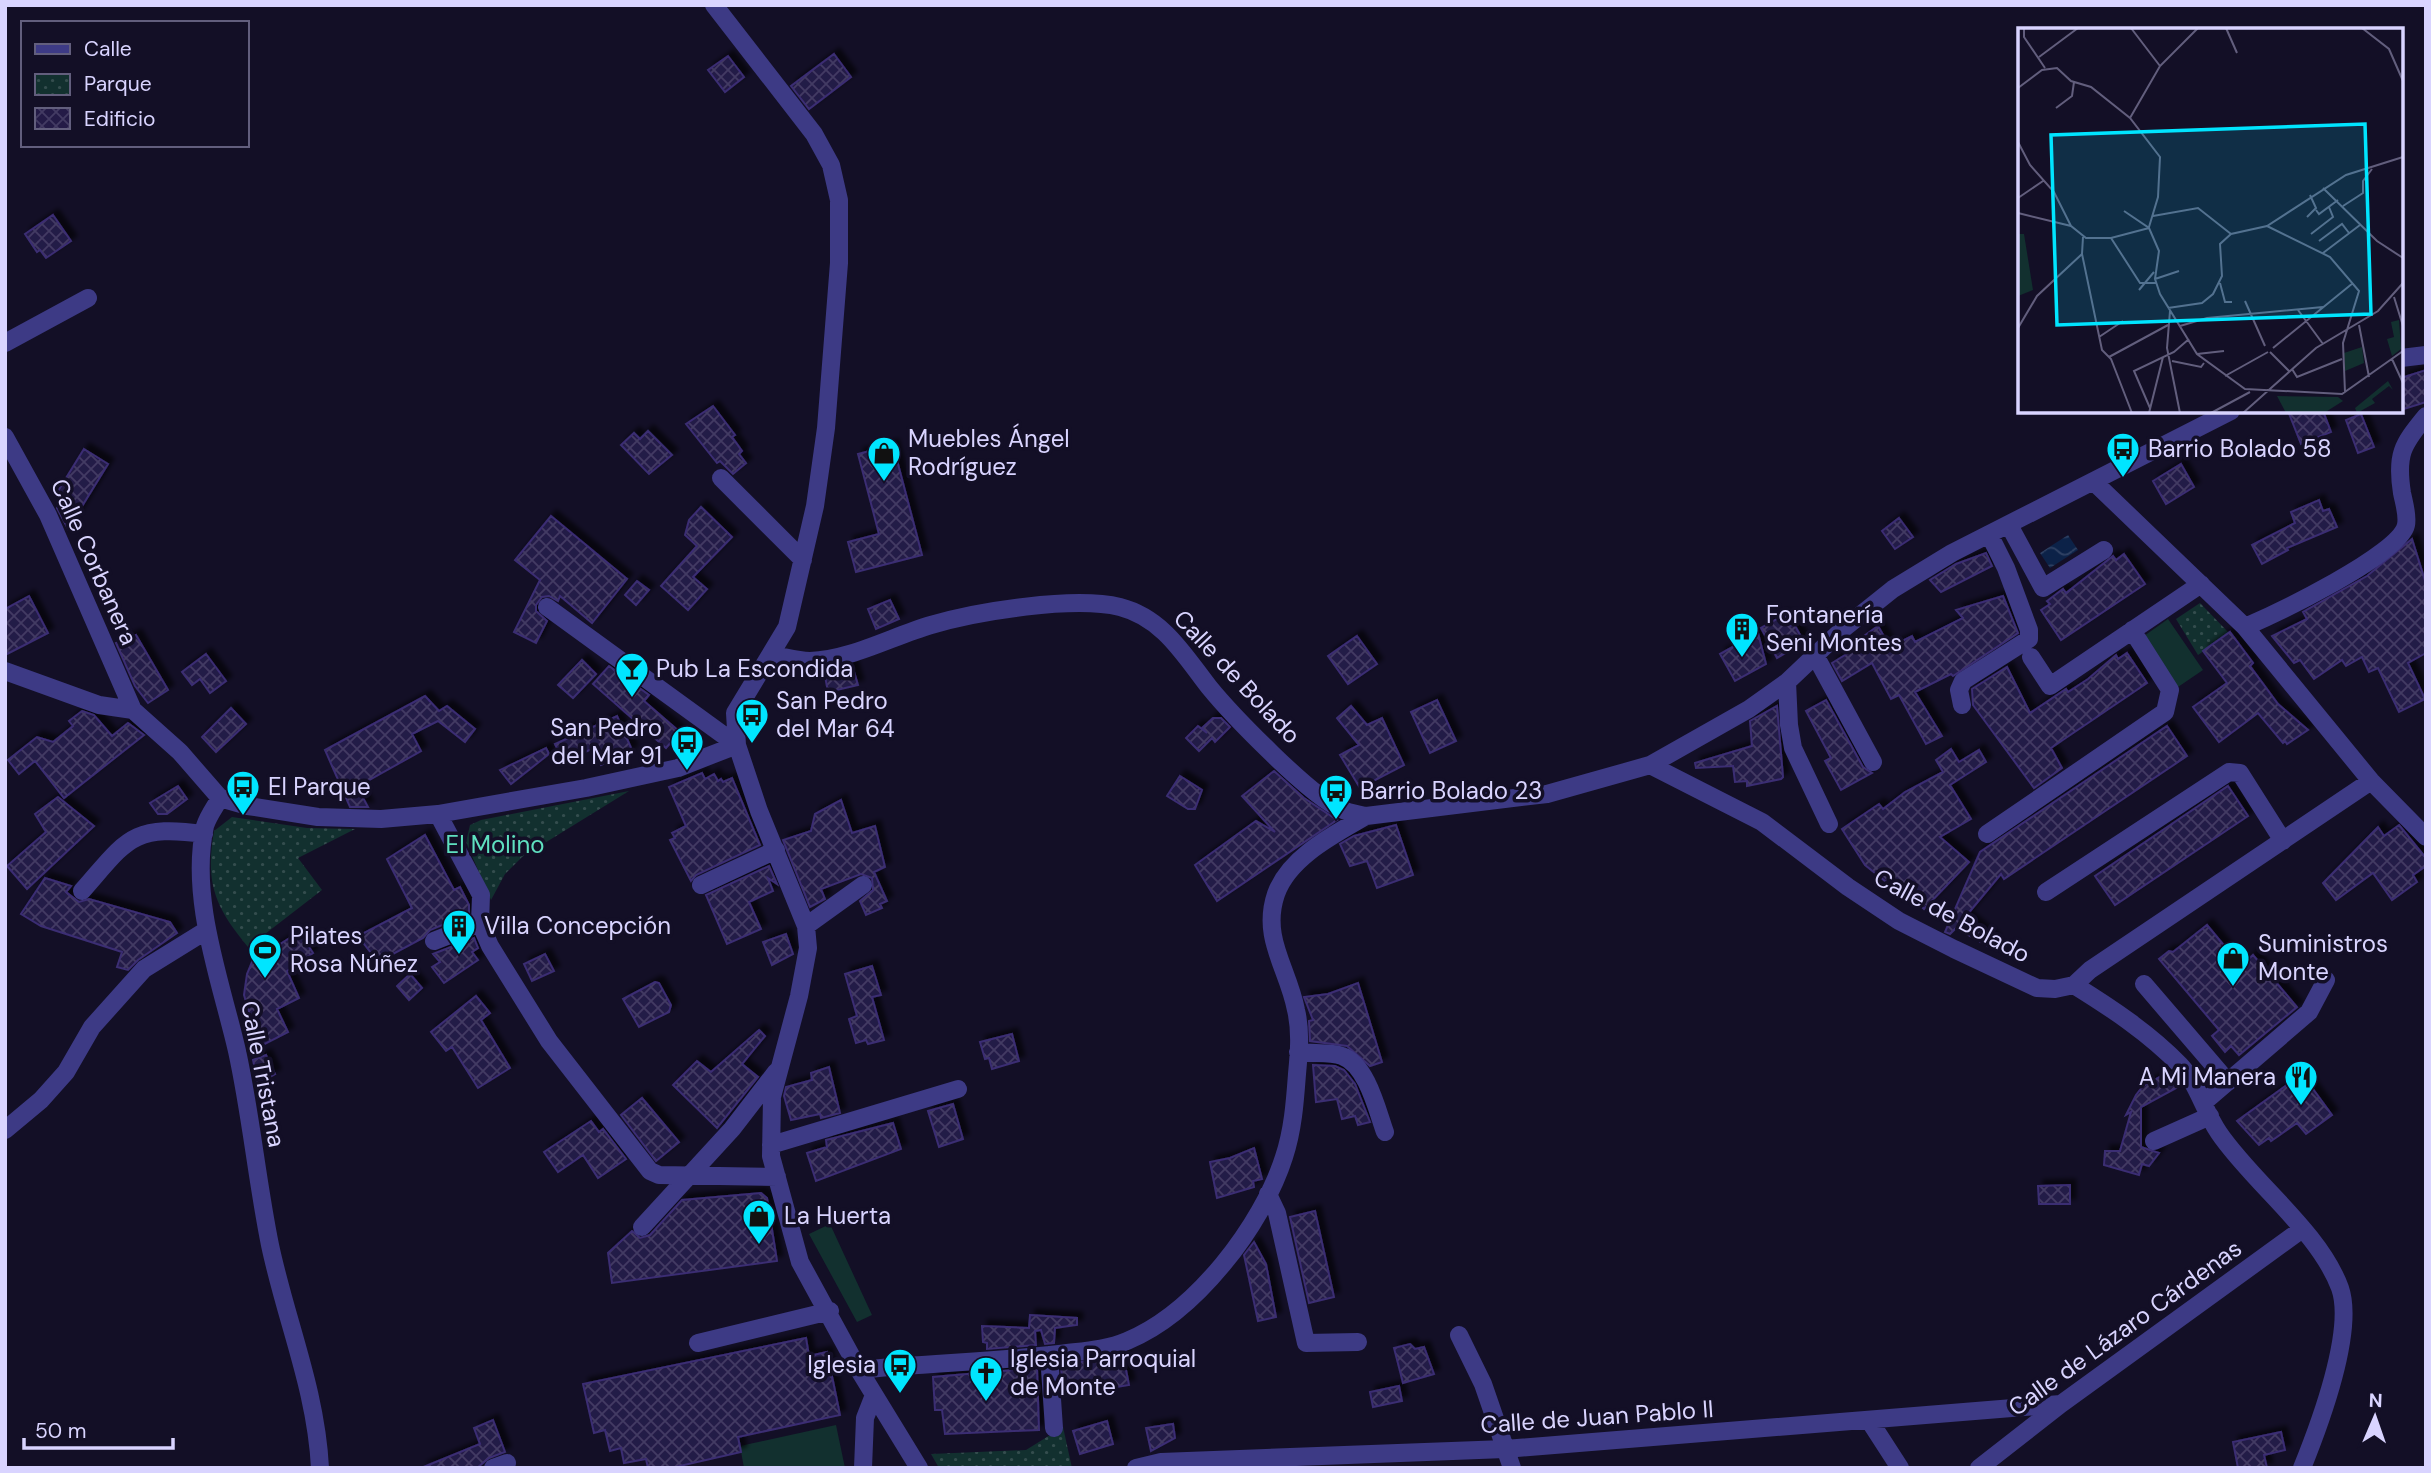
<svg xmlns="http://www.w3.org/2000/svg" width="2431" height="1473" viewBox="0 0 2431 1473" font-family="'DM Sans',sans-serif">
  <defs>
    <pattern id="park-dots" width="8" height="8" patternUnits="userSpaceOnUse" patternTransform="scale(1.75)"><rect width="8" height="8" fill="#12302f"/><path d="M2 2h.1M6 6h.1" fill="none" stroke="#344d4e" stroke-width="1.8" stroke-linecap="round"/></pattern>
    <pattern id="water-waves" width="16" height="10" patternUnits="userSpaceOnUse" patternTransform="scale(1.75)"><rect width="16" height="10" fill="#0c2248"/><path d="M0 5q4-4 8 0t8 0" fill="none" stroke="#2f4163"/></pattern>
    <pattern id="building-cross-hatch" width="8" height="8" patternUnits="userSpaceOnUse" patternTransform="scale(1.75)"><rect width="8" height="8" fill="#241b47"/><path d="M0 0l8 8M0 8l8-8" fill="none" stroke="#433b63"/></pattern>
    <filter id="shadow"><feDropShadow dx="5.5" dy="-5.5" stdDeviation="2" flood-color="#0009"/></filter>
  </defs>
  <rect width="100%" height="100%" fill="#130f26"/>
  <path fill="url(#park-dots)" d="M2200,603L2229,633L2198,655L2176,619Z
    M629,791L522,857L505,874L491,900L466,842L470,825L481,820Z
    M232,817L307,828L355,829L298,858L322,890L248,947C215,907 205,884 214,831Z
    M1063,1427L1072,1468H939L931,1454L1026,1450Z"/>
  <path fill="#12302f" d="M2168,619L2203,670L2178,687L2144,636Z
    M830,1224L872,1315L857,1322L809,1234Z
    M836,1425L845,1468H744L740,1446Z"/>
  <path fill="url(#water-waves)" d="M2068,535L2078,550L2050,568L2040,553Z"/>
  <path fill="url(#building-cross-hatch)" stroke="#3b2d73" stroke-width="2" filter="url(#shadow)" d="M834,54L851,77L809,109L791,86Z
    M728,56L744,77L725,92L708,70Z
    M53,215L71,241L46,258L40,250L37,252L25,234Z
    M2426,370V402L2401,410V378Z
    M713,406L735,435L732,437L742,451L739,454L746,463L733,474L720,461L717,463L686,424Z
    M2288,411H2323L2331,432L2301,444Z
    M2361,414L2374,447L2358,453L2346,420Z
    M648,431L672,455L649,474L621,445L634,433L640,439Z
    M893,445L922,555L856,572L848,542L879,534L858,454Z
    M84,449L108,464L68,529L57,508L62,500L55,496Z
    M2181,464L2194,487L2166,504L2153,481Z
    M2319,500L2323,511L2329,509L2337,527L2287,548L2288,550L2262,564L2252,545L2295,523L2291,512Z
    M701,507L732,537L693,577L707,589L688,610L661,586L697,546L685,535L689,520Z
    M551,516L627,579L592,623L560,596L558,601L549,596L542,597L536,605V611L547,621L536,643L514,632L540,580L515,560Z
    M1899,518L1913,537L1895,549L1882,531Z
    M2412,539L2426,584V653L2408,663L2425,699L2399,712L2378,668L2369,672L2362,657L2346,666L2342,660L2314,679L2300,660L2294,663L2272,636L2307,619L2303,612L2367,576Z
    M1986,553L1992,566L1941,592L1930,580L1956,564Z
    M2124,554L2145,584L2061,640L2041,610L2050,604L2047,601L2063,589L2066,593L2113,556L2116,560Z
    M637,581L649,590L636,605L625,595Z
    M29,596L48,633L5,655V609Z
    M2003,596L2018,633L1953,676L1951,674L1915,692L1942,736L1926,744L1899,695L1891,699L1872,663L1842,681L1832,663L1868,641L1864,636L1878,626L1890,647L1912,636L1915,642L1963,618L1956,610Z
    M890,600L899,619L876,629L868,609Z
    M1784,615L1790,626L1794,624L1804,642L1777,658L1761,628Z
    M2230,632L2253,663L2250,666L2278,704L2308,730L2287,744L2285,741L2283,743L2258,713L2219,742L2193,707L2227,683L2203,651Z
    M1758,633L1766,664L1735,681L1720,654Z
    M136,635L168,690L148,703L135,686L116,643Z
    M1357,636L1377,664L1348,684L1328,656Z
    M2127,653L2147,683L2051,748L2062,768L2034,788L1973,705L1972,689L2007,667L2030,713L2066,689L2068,692L2088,679L2116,655L2118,659Z
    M206,654L226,681L210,693L200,679L192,685L182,672Z
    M582,660L596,674L573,698L558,685Z
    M852,665L858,685L828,692L824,671Z
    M609,666L649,695L644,701L680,732L666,748L593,684Z
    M425,696L439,711L447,706L475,729L465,742L438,721L412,734L421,751L357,787L368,807H350L325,750Z
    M1437,700L1456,741L1430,753L1411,712Z
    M1826,700L1863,767L1872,773L1841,790L1825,761L1831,758L1806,711Z
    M1351,706L1367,725L1382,718L1404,765L1360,788L1340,755L1359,745L1337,718Z
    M1777,706L1783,777L1781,779L1747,786V781L1735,782L1733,766L1696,768L1695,763L1752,746L1750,721Z
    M231,708L246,724L216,752L202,737Z
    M82,711L94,715L112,736L128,723L144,735L64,798L35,761L19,774L8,760L37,737L53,742L73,726L69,721Z
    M617,716L632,750L629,753L601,765L594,748L563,762L555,744Z
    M1213,718H1221L1230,727L1215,742L1212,738L1199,751L1186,738L1198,726L1207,733L1202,728Z
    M2167,726L2187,756L2004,879L2001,874L1966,916L1994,940L1989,947L1956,928L1950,934L1945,932L1980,852Z
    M546,748L549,754L511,784L500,770Z
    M1951,749L1959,762L1979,750L1986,762L1950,785L1971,819L1940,837L1969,862L1924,909L1909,895L1906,898L1865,865L1842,829L1879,804L1883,809L1905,792L1943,772L1936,760Z
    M1274,771L1304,798L1337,820L1217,901L1195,865L1256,821L1275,832L1242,796Z
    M702,773L705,779L714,774L718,781L721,779L723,782L732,778L760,845L696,875L691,881L670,840L675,838L672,833L686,826L669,787Z
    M1180,776L1202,790L1195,809H1188L1167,796Z
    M178,786L187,799L167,814H158L150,803Z
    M2228,786L2248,816L2115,905L2095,876Z
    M58,797L94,826L27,889L7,866L46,832L35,814Z
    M841,800L852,833L875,826L885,867L874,872L887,901L880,904L882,908L866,915L860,901L873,890L872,878L861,874L821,889L825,899L810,907L783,840L811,831L815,814Z
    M1396,825L1413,875L1377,888L1367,861L1350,866L1340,844L1354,836Z
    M2399,825L2426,858V866L2413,875L2417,882L2392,900L2373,873L2336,900L2323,883L2378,827L2384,836Z
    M425,835L454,890L460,887L469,905V914L430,930L423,938L378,962L358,936L412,908L387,859Z
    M769,866L777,884L768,878L773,891L749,902L761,929L727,944L706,895Z
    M45,878L71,886L66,892L79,902L89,899L170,922L177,933L138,960L128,970L117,967L122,952L41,926L21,914Z
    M2207,925L2241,966L2253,955L2297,1007L2239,1055L2231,1046L2225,1052L2212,1036L2219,1030L2159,959L2169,951L2173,952Z
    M299,932L313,953L287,971L299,998L277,1009L288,1032L257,1048L246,1025L252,1022L244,995L247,974L252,962Z
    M786,934L793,954L772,965L763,942Z
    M474,938L478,948L472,952L478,960L444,983L432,967L440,962L433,954Z
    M545,954L554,971L532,981L524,964Z
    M872,966L881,995L872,997L884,1040L868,1044L866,1040L856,1043L849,1019L857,1016L845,974Z
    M410,974L422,988L409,1000L397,986Z
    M655,982L659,983L671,1005L669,1012L639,1027L623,999Z
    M1358,983L1382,1062L1370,1066L1347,1046L1310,1041L1309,1021L1313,1020L1304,997L1328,994Z
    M476,996L490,1013L481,1020L510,1068L478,1088L452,1047L446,1051L431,1032Z
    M759,1030L765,1036L742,1064L758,1077L717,1128L673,1085L697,1061L711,1072Z
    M1012,1034L1019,1061L992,1069L989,1058L985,1059L980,1042Z
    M266,1055L275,1074L258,1084L253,1060Z
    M1313,1065L1335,1066L1344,1070L1355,1084L1370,1122L1358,1125L1355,1116L1342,1119L1337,1099L1316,1102Z
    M829,1067L840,1113L821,1118L820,1114L791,1120L784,1096L786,1087L812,1080L811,1073Z
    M2167,1073L2176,1088L2141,1107V1147L2159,1153L2149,1166L2142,1164L2139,1175L2104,1165L2105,1151H2120L2131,1112L2126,1115L2136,1095L2143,1086Z
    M2302,1074L2332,1115L2306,1134L2297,1123L2271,1141L2269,1138L2259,1145L2237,1121Z
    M642,1098L679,1142L656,1161L621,1115Z
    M953,1104L963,1139L939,1147L928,1111Z
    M591,1121L599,1132L603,1129L626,1159L598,1178L583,1155L558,1172L544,1152Z
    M893,1123L901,1149L816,1181L807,1153L827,1147L826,1140Z
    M1254,1148L1262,1179L1253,1181L1254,1187L1217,1198L1210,1162L1230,1158Z
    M2070,1185V1204H2039L2038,1186Z
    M761,1193L767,1198L777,1261L612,1283L608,1253L632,1231L640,1238L650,1235L682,1200Z
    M1315,1211L1334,1297L1309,1303L1290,1217Z
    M1254,1242L1266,1264L1276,1317L1258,1321L1244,1255Z
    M1030,1315L1077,1318V1325L1055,1328L1054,1343L1045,1344L1041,1330L1035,1331L1036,1345L987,1349V1343L983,1342L982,1326L1029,1328Z
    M806,1338L809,1356L827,1352L840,1415L738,1437L741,1452L671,1468H648L646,1459L624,1463L621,1448L610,1451L605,1430L594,1433L583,1384Z
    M1410,1344L1415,1349L1424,1347L1434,1374L1403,1383L1394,1348Z
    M1123,1355L1129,1385L1063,1396L1061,1365Z
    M1037,1368L1039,1430L945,1434L942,1410H935L933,1377Z
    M1399,1386L1402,1401L1373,1407L1370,1392Z
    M493,1420L505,1452L489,1458L477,1468H421L480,1444L474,1428Z
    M1107,1421L1113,1444L1080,1454L1073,1431Z
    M1173,1424L1175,1438L1151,1451L1146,1428Z
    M2281,1432L2285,1450L2264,1455L2267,1468H2238L2233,1442Z"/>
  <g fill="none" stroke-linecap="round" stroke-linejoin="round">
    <path stroke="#3d3a85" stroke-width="18" d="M714,5L814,134L831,165L839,200V263L826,428L815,506L787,627L735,713L737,745L759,811L806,926L808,948L799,996L772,1097L771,1156L800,1262L859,1370L919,1468
      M5,343L88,298
      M2401,358L2426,355
      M5,437L48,515L133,710
      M721,478L803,560
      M2094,482L2245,627L2371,781L2426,837
      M2009,525L2043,588L2104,550
      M547,607L737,745
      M2245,627C2275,614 2400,555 2406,525C2408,515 2404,503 2402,493C2396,455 2402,445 2426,416
      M773,655C785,657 798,661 810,661C850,660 893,636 931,625C978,611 1074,596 1120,607C1163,618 1184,655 1209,687C1231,714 1311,797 1341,809C1348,813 1358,814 1366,816L1547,794L1650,765L1749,709L1787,682L1843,629L1893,589L1952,553L2231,411
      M1815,655L1873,762
      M2031,657L2050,686L2201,584
      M5,671L99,705L133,710L180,752L220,798L248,806L318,817L381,819L438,814L586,788L678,768L737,745
      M1787,682L1789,725L1793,748L1829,824
      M1962,705L1959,690L1963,681L2029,639V630L2006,568L1989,534
      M1650,765L1762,822L1848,887L1899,921L1954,949L2037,988L2055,989L2074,985C2111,1008 2149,1033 2180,1065C2198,1084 2204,1111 2219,1133C2253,1183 2319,1231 2340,1288C2355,1331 2319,1426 2302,1468
      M220,798C215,807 208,816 205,826C189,898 221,981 237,1051C251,1115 257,1181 270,1245C286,1321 316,1389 320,1468
      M438,814L481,895L480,923L490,946L549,1041L650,1171L659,1175L777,1177
      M1987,834L2165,712L2170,690L2132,630
      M701,885L776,850
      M82,891C127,840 131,824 204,834
      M2046,892L2229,772L2240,773L2283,841
      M806,926L863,885
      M434,941L480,923
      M2144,984L2228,1082
      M2074,985L2090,970L2371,781
      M1298,1052C1312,1054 1330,1052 1342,1056C1367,1065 1377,1110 1385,1132
      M2203,1103L2309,1012L2326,980
      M5,1130L41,1100L66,1072L92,1027L144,969L207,930
      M2154,1141L2210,1116
      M771,1145L958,1089
      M1268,1194L1277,1213L1306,1343L1358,1342
      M642,1227L732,1129L776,1072
      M1459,1335L1483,1384L1512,1468
      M698,1343L830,1311
      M1049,1355L1054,1428
      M859,1370C926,1363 993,1362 1059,1354C1081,1351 1106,1350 1127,1341C1195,1313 1262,1226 1284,1157C1293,1130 1295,1101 1297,1074C1299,1053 1301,1031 1296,1010C1288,968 1261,938 1276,894C1289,857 1335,834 1366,816
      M1869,1420L1900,1468
      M493,1468L507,1463
      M863,1468L865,1418L874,1395
      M1136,1468L1161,1462L1505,1449L2061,1404
      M1979,1468L2061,1404L2301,1230"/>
  </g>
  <defs>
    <symbol id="bus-pin" viewBox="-11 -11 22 30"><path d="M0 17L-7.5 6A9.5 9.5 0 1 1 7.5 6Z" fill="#00e5ff" stroke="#130f26"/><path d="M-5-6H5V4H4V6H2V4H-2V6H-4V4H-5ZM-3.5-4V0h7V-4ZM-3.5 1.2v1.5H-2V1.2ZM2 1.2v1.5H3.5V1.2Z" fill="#111"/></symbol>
    <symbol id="shop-pin" viewBox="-11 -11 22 30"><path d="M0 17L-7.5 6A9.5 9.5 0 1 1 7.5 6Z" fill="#00e5ff" stroke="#130f26"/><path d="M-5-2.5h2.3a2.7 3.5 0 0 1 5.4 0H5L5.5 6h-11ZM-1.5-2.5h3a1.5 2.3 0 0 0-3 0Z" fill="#111"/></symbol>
    <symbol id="building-pin" viewBox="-11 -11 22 30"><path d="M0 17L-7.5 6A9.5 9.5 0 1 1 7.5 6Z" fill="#00e5ff" stroke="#130f26"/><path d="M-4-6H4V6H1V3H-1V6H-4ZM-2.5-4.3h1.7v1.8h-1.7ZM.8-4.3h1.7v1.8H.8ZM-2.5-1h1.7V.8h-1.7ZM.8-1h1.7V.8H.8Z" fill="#111"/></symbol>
    <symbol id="bar-pin" viewBox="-11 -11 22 30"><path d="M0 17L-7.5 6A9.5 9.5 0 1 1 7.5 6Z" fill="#00e5ff" stroke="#130f26"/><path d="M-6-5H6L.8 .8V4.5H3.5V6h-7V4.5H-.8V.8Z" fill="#111"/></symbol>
    <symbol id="stadium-pin" viewBox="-11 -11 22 30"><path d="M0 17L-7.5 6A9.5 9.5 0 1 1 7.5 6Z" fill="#00e5ff" stroke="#130f26"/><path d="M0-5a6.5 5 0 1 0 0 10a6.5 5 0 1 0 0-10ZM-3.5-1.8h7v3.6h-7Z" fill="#111"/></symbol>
    <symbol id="restaurant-pin" viewBox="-11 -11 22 30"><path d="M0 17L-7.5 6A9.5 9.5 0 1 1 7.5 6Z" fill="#00e5ff" stroke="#130f26"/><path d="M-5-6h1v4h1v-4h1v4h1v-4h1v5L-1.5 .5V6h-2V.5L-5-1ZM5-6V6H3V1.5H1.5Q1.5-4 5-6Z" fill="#111"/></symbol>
    <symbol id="church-pin" viewBox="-11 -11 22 30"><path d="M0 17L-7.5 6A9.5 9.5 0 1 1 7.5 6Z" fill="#00e5ff" stroke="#130f26"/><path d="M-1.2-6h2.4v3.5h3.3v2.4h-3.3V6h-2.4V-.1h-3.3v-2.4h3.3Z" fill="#111"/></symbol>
  </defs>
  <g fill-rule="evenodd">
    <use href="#bus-pin" x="2104" y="430" width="38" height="52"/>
    <use href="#shop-pin" x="865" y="434" width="38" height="52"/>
    <use href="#building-pin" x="1723" y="610" width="38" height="52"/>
    <use href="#bar-pin" x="613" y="650" width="38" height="52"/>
    <use href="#bus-pin" x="733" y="696" width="38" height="52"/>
    <use href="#bus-pin" x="668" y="723" width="38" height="52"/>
    <use href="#bus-pin" x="224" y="768" width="38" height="52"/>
    <use href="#bus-pin" x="1317" y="772" width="38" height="52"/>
    <use href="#building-pin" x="440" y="907" width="38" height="52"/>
    <use href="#stadium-pin" x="246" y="931" width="38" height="52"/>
    <use href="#shop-pin" x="2214" y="939" width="38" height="52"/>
    <use href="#restaurant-pin" x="2282" y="1058" width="38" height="52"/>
    <use href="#shop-pin" x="740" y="1197" width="38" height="52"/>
    <use href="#bus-pin" x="881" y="1346" width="38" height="52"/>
    <use href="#church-pin" x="967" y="1354" width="38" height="52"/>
  </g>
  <g text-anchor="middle" stroke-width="7" stroke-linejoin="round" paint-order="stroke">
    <g font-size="24" fill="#d9d4ff" stroke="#130f26" text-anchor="start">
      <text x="908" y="447">Muebles Ángel<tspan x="908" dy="28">Rodríguez</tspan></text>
      <text x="2148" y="457">Barrio Bolado 58</text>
      <text x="1766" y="623">Fontanería<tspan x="1766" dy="28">Seni Montes</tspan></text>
      <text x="656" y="677">Pub La Escondida</text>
      <text x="776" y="709">San Pedro<tspan x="776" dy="28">del Mar 64</tspan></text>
      <text x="662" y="736" text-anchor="end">San Pedro<tspan x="662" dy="28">del Mar 91</tspan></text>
      <text x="268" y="795">El Parque</text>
      <text x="1360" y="799">Barrio Bolado 23</text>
      <text x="484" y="934">Villa Concepción</text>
      <text x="290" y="944">Pilates<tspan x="290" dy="28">Rosa Núñez</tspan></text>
      <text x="2258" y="952">Suministros<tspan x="2258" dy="28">Monte</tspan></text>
      <text x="2276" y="1085" text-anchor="end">A Mi Manera</text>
      <text x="784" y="1224">La Huerta</text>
      <text x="1010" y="1367">Iglesia Parroquial<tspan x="1010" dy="28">de Monte</tspan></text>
      <text x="876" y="1373" text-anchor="end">Iglesia</text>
    </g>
    <g font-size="24" fill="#d9d4ff" stroke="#130f26">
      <text transform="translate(94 562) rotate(66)" y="8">Calle Corbanera</text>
      <text transform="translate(1237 677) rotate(47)" y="8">Calle de Bolado</text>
      <text transform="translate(1952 916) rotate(28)" y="8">Calle de Bolado</text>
      <text transform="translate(263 1074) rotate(79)" y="8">Calle Tristana</text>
      <text transform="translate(2125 1328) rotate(-36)" y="8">Calle de Lázaro Cárdenas</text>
      <text transform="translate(1597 1417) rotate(-4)" y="8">Calle de Juan Pablo II</text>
    </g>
    <g font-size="24" fill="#5fe0c0" stroke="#130f26">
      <text x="495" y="853">El Molino</text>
    </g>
  </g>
  <g transform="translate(2018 28)">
    <rect width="385" height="385" fill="#130f26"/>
    <path d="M381,292L383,321L374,328L369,311L376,309L373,294ZM344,319L346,335L327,343L326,325Z" fill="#12302f"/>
    <path d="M0,206H6L15,262L0,268ZM370,353L375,362L371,358L354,371L357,375L339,385L337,380ZM259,368L320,369L325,373L306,385H268Z" fill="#12302f"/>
    <path fill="none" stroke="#625e7d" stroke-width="2" d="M6,0V9L27,40M113,0L142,38M208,0L219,25M344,0L371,21L385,53M21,29L60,0M0,60L24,42L39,40L53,53L73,59L112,90L142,129L140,169L131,199M38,80L54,68L56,54M112,90L142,38L180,0M0,114L12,137L36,164L53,198M305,160L359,213L385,230M0,170L25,153M325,178L345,165V153L354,141M298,182L301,186L320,172M106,183L131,200L141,223L137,251L142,266L179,326L227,361L324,366L385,323M0,185L53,198L68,210H93L131,200M135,188L180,180L213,206M289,189L298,180L292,167M249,198L312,229L341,263L325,315L327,364M293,206L315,189L311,179M65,209L64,226L84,322L93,331L114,385M93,210L122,255H138M301,213L324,196L331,205M305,225L342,197M137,251L161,243M202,255L207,274H214M121,262L136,244M376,269L385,298M227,273L247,318M150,280L184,275L195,266L204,248L202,216L213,206L249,198L328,147L385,129M280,282L305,316M152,283L149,320L162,385M341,297L351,349M162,298L189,290L305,279M0,300L19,268L64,226M81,309L105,293M255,320L335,255M252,324L272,344M179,326L206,323M91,329L150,297M374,331L385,355M154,333L183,339L186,335M274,341L279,349L324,331M207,348L250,324M132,380L116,343L156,324L171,311M131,385L145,329M193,385L232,364M225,385L298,320L360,283L385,255"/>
    <path fill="#00e5ff" fill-opacity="0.15" stroke="#00e5ff" stroke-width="3.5" d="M347,96L353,286L39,297L33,107Z"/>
    <rect width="385" height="385" fill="none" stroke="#d9d4ff" stroke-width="3.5"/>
  </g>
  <rect width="2431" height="1473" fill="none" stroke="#d9d4ff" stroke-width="14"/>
  <rect x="21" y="21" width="228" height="126" fill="#130f26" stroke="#625e7d" stroke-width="2"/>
  <rect x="35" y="44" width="35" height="10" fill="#3d3a85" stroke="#625e7d" stroke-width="2"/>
  <text x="84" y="56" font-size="21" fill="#d9d4ff">Calle</text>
  <rect x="35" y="74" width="35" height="21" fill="url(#park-dots)" stroke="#625e7d" stroke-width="2"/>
  <text x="84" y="91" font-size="21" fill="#d9d4ff">Parque</text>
  <rect x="35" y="108" width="35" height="21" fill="url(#building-cross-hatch)" stroke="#625e7d" stroke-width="2"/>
  <text x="84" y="126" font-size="21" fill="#d9d4ff">Edificio</text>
  <g transform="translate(2375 1417) rotate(2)" stroke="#130f26" stroke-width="5" paint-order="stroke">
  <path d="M0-5L12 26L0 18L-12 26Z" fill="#d9d4ff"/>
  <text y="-10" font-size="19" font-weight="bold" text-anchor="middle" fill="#d9d4ff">N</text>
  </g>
  <path d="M24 1438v10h149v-10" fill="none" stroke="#d9d4ff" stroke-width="3.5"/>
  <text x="35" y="1438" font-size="21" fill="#d9d4ff" stroke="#130f26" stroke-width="5" paint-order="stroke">50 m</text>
</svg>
